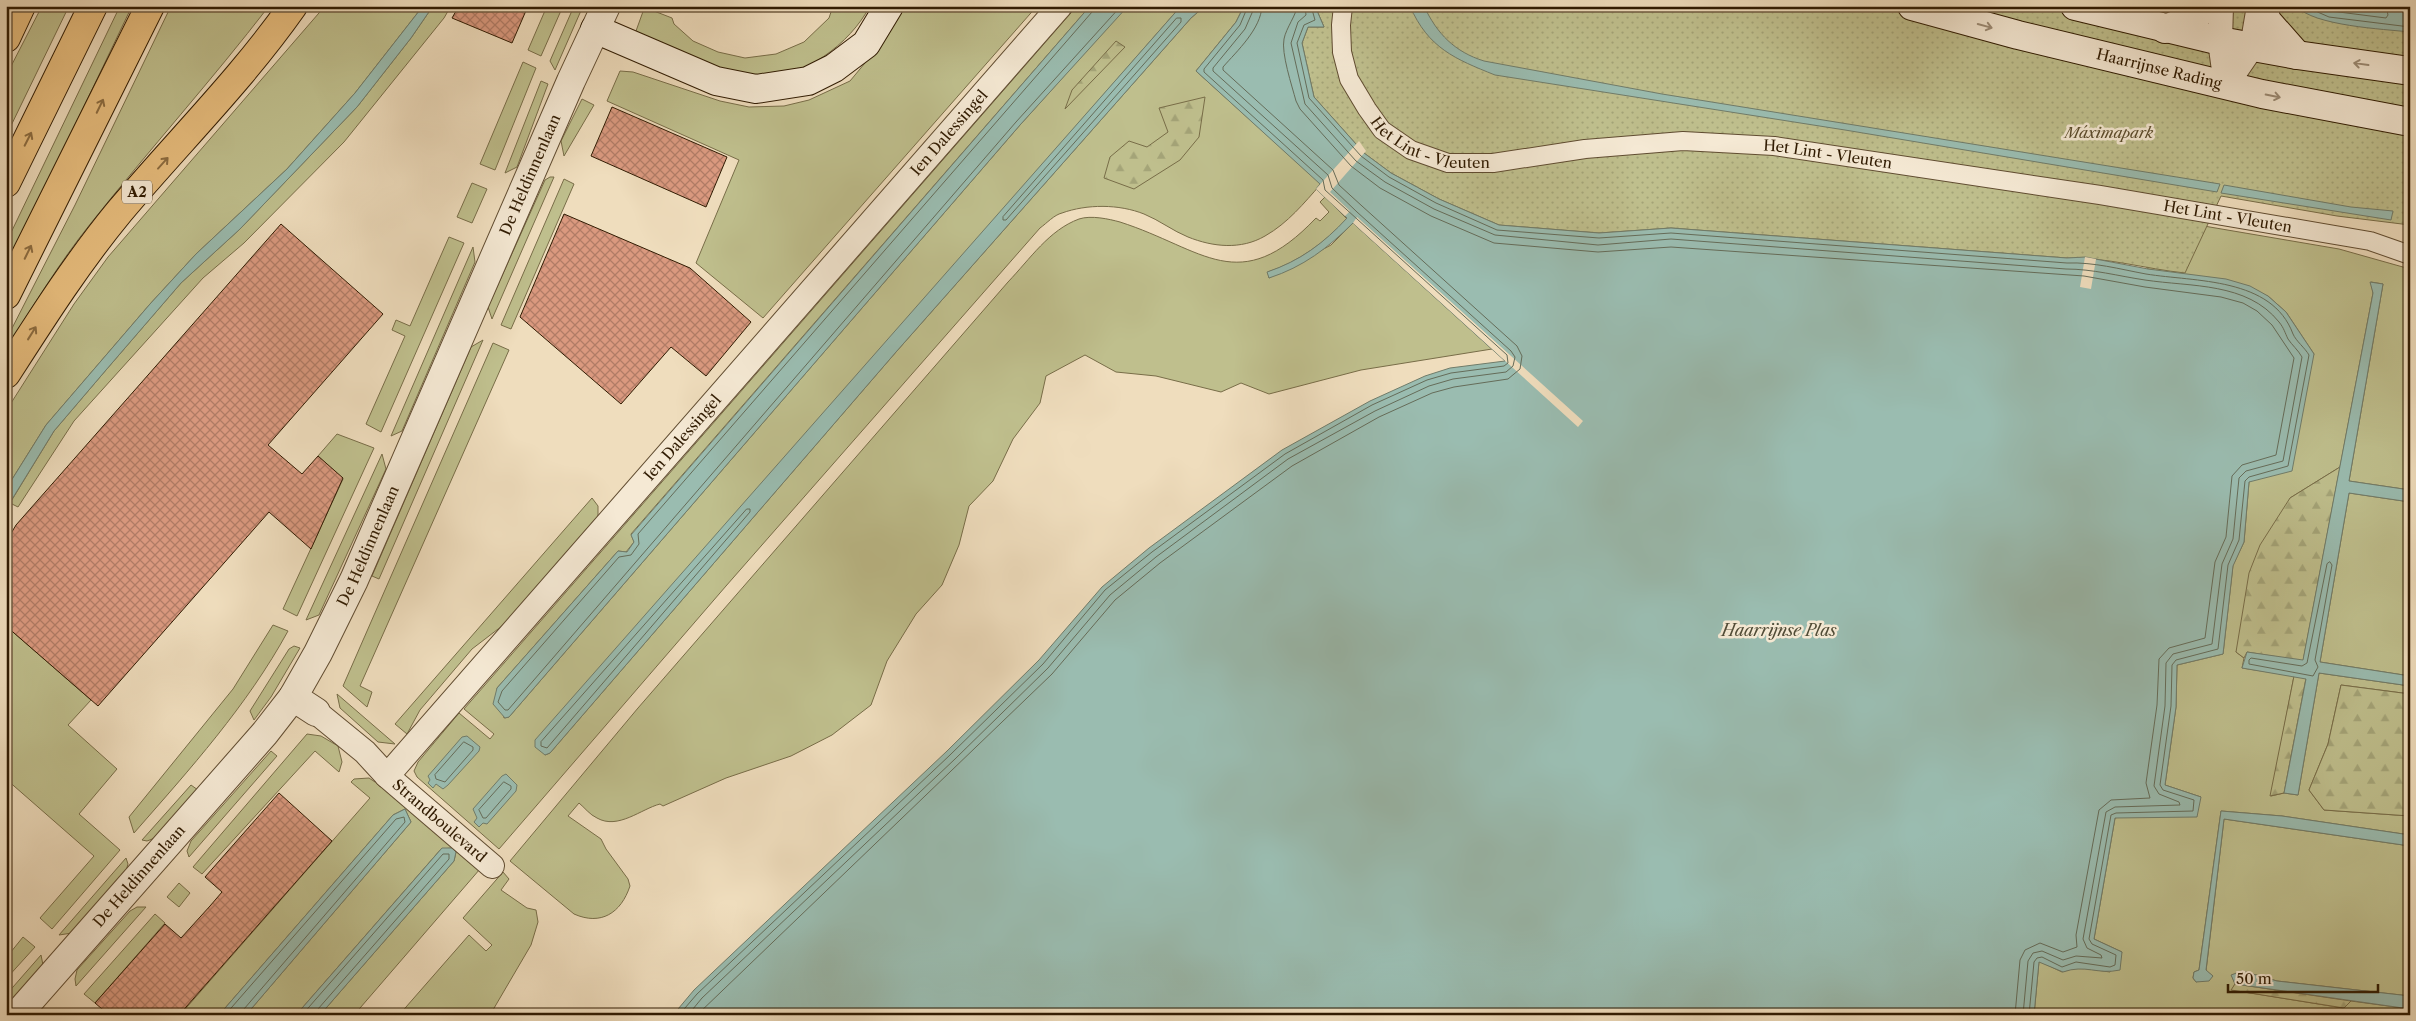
<svg xmlns="http://www.w3.org/2000/svg" width="2416" height="1021" viewBox="0 0 2416 1021" font-family="'Libre Caslon Text',serif">
  <defs>
    <pattern id="forest-firs" width="22" height="20" patternUnits="userSpaceOnUse" patternTransform="scale(1.25)"><rect width="22" height="20" fill="#bfbf8d"/><path d="M5 1l3.5 6h-7zM16 11l3.5 6h-7z" fill="#a4a478"/></pattern>
    <pattern id="park-dots" width="8" height="8" patternUnits="userSpaceOnUse" patternTransform="scale(1.25)"><rect width="8" height="8" fill="#bfbf8d"/><path d="M2 2h.1M6 6h.1" fill="none" stroke="#a4a478" stroke-width="1.8" stroke-linecap="round"/></pattern>
    <pattern id="building-cross-hatch" width="8" height="8" patternUnits="userSpaceOnUse" patternTransform="scale(1.25)"><rect width="8" height="8" fill="#da997f"/><path d="M0 0l8 8M0 8l8-8" fill="none" stroke="#b17c66"/></pattern>
  </defs>
  <rect width="100%" height="100%" fill="#efddbd"/>
  <filter id="stains"><feTurbulence type="fractalNoise" baseFrequency=".004" numOctaves="4"/><feColorMatrix values="0 0 0 0 .2 0 0 0 0 .09 0 0 0 0 .02 0 0 0 .5 -.17"/></filter>
  <radialGradient id="worn" r=".72"><stop offset=".6" stop-color="#630" stop-opacity="0"/><stop offset="1" stop-color="#630" stop-opacity=".3"/></radialGradient>
  <path fill="#bfbf8d" stroke="#786d48" d="M42,6H69L6,136V76Z
    M120,6H132L30,219L6,263V243Z
    M171,6H269C212,80 149,150 91,223C59,263 33,306 6,349V340L75,205Z
    M325,6H423L355,93L287,169L196,254L150,304L46,425L6,489V411L74,304L108,257Z
    M433,6H451L444,18L344,142L244,243L203,278L74,421L18,507L10,503L54,431L106,370L181,283L240,229L357,107L411,38Z
    M547,6H563L541,56L528,50Z
    M574,6H583L555,70L550,61Z
    M645,6H656L654,11L672,18L674,24L693,41L718,52L745,58L776,54L804,42L829,18L833,6H870C850,44 803,79 760,77C735,77 713,66 690,58C671,50 652,45 636,31Z
    M901,6H1037L763,318L696,263L739,160L607,101L620,71L633,72L720,101L749,107L784,106L809,100L850,81L885,39Z
    M1077,6H1090L631,534L634,542L626,552L618,551L497,688L504,718L509,717L1020,125L1117,17L1128,6H1181L789,454L545,755L550,753L896,352L1191,18L1205,6H1244L1236,22L1196,71L1321,184C1304,203 1288,223 1265,236C1241,250 1213,247 1188,237C1173,231 1159,220 1144,214C1119,204 1087,204 1062,213C1054,215 1047,223 1040,228L726,586L499,849L417,777L414,771L418,762L459,713L490,739L494,734L464,709Z
    M523,62L536,68L495,170L480,164Z
    M541,81L548,84L517,167L505,173Z
    M582,99L594,105L564,156L561,141Z
    M550,177H554L492,319L488,307L545,180Z
    M564,179L574,184L511,329L501,325Z
    M472,183L487,189L472,223L457,217Z
    M1325,197L1347,219C1324,243 1300,261 1268,272L1269,278L1331,245L1353,223L1492,349L1361,370L1269,394L1241,383L1221,392L1156,376L1116,372L1085,355L1046,376L1040,403L1013,439L993,481L969,506L959,545L942,585L916,614L887,661L871,705L832,735L791,756L726,778L663,806L660,804C641,809 618,830 597,818C590,815 584,807 579,803L568,816L601,839L606,849L628,879L630,886C621,913 601,926 574,914L510,861L638,708L1008,282C1030,259 1049,230 1079,219C1091,215 1109,219 1120,222C1204,249 1239,299 1316,218L1320,221L1329,212L1320,202Z
    M2104,209L2339,249L2410,269V490L2349,481L2383,284L2371,282L2373,293L2340,467L2290,498L2236,652L2244,658L2242,668L2294,676L2271,796L2284,793L2298,795L2319,673L2410,686V694L2341,685L2328,744L2309,790L2324,810L2410,816V835L2282,816L2221,811L2199,970L2194,972L2193,978L2196,982L2213,976L2206,971L2224,819L2410,846V996L2277,981L2242,971L2232,976L2235,984L2232,990L2343,1008L2351,1001L2410,1009V1015H2034L2039,961L2062,972L2076,967L2110,972L2122,952L2094,939L2115,818L2201,797L2165,785L2176,707L2177,665L2223,654L2233,565L2244,542L2249,482L2314,354L2286,312L2268,296L2148,269Z
    M449,237L464,243L381,432L366,424L405,336L392,330L396,320L410,326Z
    M473,247L475,262L402,431L391,436Z
    M483,340L379,579L372,576L471,347Z
    M493,343L509,350L360,686L372,692L367,707L343,686Z
    M337,434L374,448L297,616L283,609L343,479L318,456Z
    M382,454L386,469L319,615L306,620Z
    M2349,493L2410,502V676L2320,662Z
    M592,498L598,506V516L502,626L472,649L420,710L407,734L395,724Z
    M273,625L288,631C247,706 190,769 134,833L129,817L233,689Z
    M6,626L91,700L68,725L117,769L79,814L120,850L52,929L40,918L94,856L6,779Z
    M294,646L300,648L271,697L254,720L250,711L289,649Z
    M337,694L395,744L378,742L340,708Z
    M307,734L321,736L338,746L342,762L339,772L315,751L202,874L193,867Z
    M271,751L277,756L189,857L187,851L191,841Z
    M369,778L375,782L377,780L480,869L354,1015H320L454,861L456,852L452,848L441,849L296,1015H246L411,822L405,809L393,815L219,1015H180L370,798L351,782L354,779Z
    M191,785L198,790L155,838L147,841L142,840Z
    M126,858L128,864L126,871L72,933L59,935Z
    M503,872L509,879L501,890L527,908L536,910L538,922L531,945L490,1015H399L469,935L486,951L492,945L463,918Z
    M179,883L190,893L179,907L167,897Z
    M137,907H146L76,986L75,979L77,970L130,911Z
    M155,914L165,923L95,1003L84,994Z
    M23,937L35,947L6,979V958Z
    M41,955L43,965L6,1009V995Z"/>
  <path fill="url(#forest-firs)" stroke="#786d48" d="M1116,41L1125,47L1065,109L1072,90Z
    M1205,97L1199,137L1180,160L1134,189L1104,178L1110,157L1129,141L1147,147L1168,132L1159,108Z
    M2340,467L2303,661L2247,652L2244,658L2236,652L2249,573L2260,545L2290,498Z
    M2294,676L2306,678L2284,793L2270,796Z
    M2341,685L2410,694V816L2324,810L2309,790L2328,744Z
    M2235,984L2351,1001L2344,1008L2231,990Z"/>
  <path fill="url(#park-dots)" stroke="#786d48" d="M1315,6H2410V225L2337,216L2221,196L2185,273C2146,269 2106,257 2067,258L1671,228L1599,233L1499,225L1439,199L1391,173L1364,153L1314,97L1302,43L1308,27H1324Z"/>
  <path fill="#9abcb0" stroke="#707c6a" d="M423,6H433L411,38L357,107L240,229L181,283L106,370L54,431L6,509V489L46,425L150,304L196,254L287,169L355,93Z
    M1090,6H1128L1020,125L509,717L505,718L493,704L497,688L618,551L627,552L634,542L631,535Z
    M1181,6H1205L1191,18L896,352L550,753L545,755L535,747V740Z
    M1244,6H1315L1324,27H1308L1302,43L1314,97L1364,153L1391,173L1439,199L1499,225L1599,233L1671,228L2067,258L2085,257L2148,269L2226,279L2250,286L2268,296L2286,312L2314,354L2292,471L2249,482L2244,542L2233,566L2223,654L2177,665L2176,707L2165,785L2201,797L2197,817L2115,818L2094,939L2122,952L2120,970C2098,975 2085,964 2063,972L2039,962L2034,1015H673L694,990L947,751L1039,660L1102,587L1149,548L1282,450L1370,401L1425,376L1450,368L1505,361L1353,223C1328,248 1303,267 1269,278L1267,272C1300,261 1324,243 1347,218L1316,189L1320,184L1196,71L1236,22Z
    M1410,6H1424C1437,34 1455,52 1484,61L1662,94L2220,184L2217,192L1845,130L1495,75C1455,59 1428,48 1410,6Z
    M2296,6H2378L2410,10V32C2383,29 2314,26 2296,6Z
    M2224,185L2351,207L2393,211L2391,220L2221,193Z
    M2370,282L2383,284L2349,481L2410,490V502L2349,493L2320,662L2410,676V686L2319,673L2298,795L2284,793L2306,679L2242,668L2247,652L2303,660L2373,293Z
    M467,736L480,747L479,751L448,785L443,789L436,784L433,788L428,783L430,780L428,776L462,737Z
    M506,774L517,785L516,791L487,824L483,823L479,827L474,822L477,818L473,809L502,776Z
    M405,809L411,822L246,1015H219L393,815Z
    M2221,811L2282,816L2410,835V846L2224,819L2206,970L2213,976L2209,981L2196,982L2193,978L2194,972L2199,970Z
    M442,848H452L456,852L454,861L320,1015H296Z
    M2242,971L2277,981L2410,996V1009L2235,984L2231,975Z"/>
  <path fill="#efddbd" d="M1359,141L1366,151L1330,192L1350,211L1345,216L1316,189Z
    M1357,217L1583,421L1578,427L1353,223Z
    M2085,257L2096,259L2091,289L2080,287Z"/>
  <g fill="none" stroke-linecap="round" stroke-linejoin="round">
    <path stroke="#656c59" stroke-width="1" d="M1093,6L1092,12L638,534L639,544L631,555L619,557L502,691L498,702L505,710H508L1016,122L1121,6
      M1297,6C1297,14 1286,28 1284,39C1281,53 1292,86 1296,101L1300,109L1351,166L1380,188L1431,216L1494,243L1598,252L1671,247L2084,276L2145,287L2221,297L2243,303L2257,311L2272,325L2294,358L2276,455L2242,465L2232,476L2226,537L2215,562L2205,638L2169,648L2159,659L2157,705L2146,783L2150,798L2111,800L2099,810L2076,935L2077,947L2063,952L2040,943L2025,950L2020,960L2015,1015
      M1305,6L1306,15L1298,22L1291,43L1305,104L1356,161L1385,182L1434,209L1495,235L1598,245L1671,239L2066,269C2093,269 2118,276 2145,280C2191,287 2247,282 2279,322C2284,328 2285,333 2288,339C2292,345 2298,350 2302,357L2283,461L2246,471L2239,478L2233,539L2222,564L2212,644L2173,654L2166,663L2165,706L2154,786L2159,794L2179,802L2180,805L2115,807L2106,812L2083,939L2087,948L2101,955L2102,958L2076,956L2063,960L2042,951L2033,953L2028,961L2023,1015
      M1311,6L1315,20L1304,25L1297,43L1309,98L1361,156L1389,177L1436,203L1497,230L1599,238L1671,233L2067,263C2094,262 2119,269 2146,274C2195,282 2272,277 2293,334C2296,341 2305,348 2309,355L2288,466L2249,477L2245,481L2239,540L2228,565L2218,649L2176,660L2172,665L2171,706L2160,785L2163,790L2194,800L2193,811L2116,813L2111,815L2089,939L2092,944L2116,955L2115,965L2110,967L2076,962L2062,967L2042,957L2037,958L2034,962L2029,1015
      M2304,6L2329,17L2410,27
      M2319,6L2331,11L2386,18L2388,15L2386,6
      M1177,18H1181V22L1006,220H1003V217Z
      M747,509H750V512L547,748L541,746V742Z
      M2330,562L2332,565L2315,660L2318,667L2313,676L2249,664V660L2251,658L2302,666L2307,663L2327,564Z
      M464,742L473,747V750L445,782L436,779L435,775Z
      M504,782L511,786V789L486,818H483L479,810Z
      M225,1015L396,819L404,817L405,822L244,1009L243,1015
      M302,1015L443,854H449V859L318,1009L316,1015
      M679,1015L697,994L950,755L1043,664L1105,590L1152,552L1285,454L1372,405L1427,380L1451,373L1504,366L1508,363L1507,355L1325,190L1323,180L1204,72V69L1240,25L1248,6
      M688,1015L702,998L955,759L1048,668L1110,595L1156,557L1288,459L1375,411L1429,386L1453,379L1506,372L1513,366L1515,357L1511,351L1357,212L1332,188L1328,175L1213,71V68L1245,29L1255,6
      M697,1015L1052,674L1115,600L1160,563L1292,466L1379,417L1432,393L1454,387L1508,379L1520,369L1522,356L1517,346L1362,206L1339,185L1333,170L1223,70V67C1237,51 1261,29 1262,6"/>
  </g>
  <path fill="url(#building-cross-hatch)" stroke="#301b02" d="M459,6H528L512,43L452,18Z
    M612,107L727,157L706,207L591,156Z
    M564,214L690,268L751,322L706,376L671,347L621,404L520,317Z
    M281,224L383,314L268,445L302,474L318,456L343,478L311,549L269,512L98,706L6,626V542L16,525Z
    M279,793L332,841L179,1015H109L95,1003L165,924L181,938L210,906L222,892L205,877Z"/>
  <g fill="none" stroke-linecap="round" stroke-linejoin="round">
    <defs>
      <g id="pedestrian">
        <path id="s1" d="M1343,6L1341,25L1342,52L1349,79L1367,109L1382,130L1411,150L1448,163H1493L1585,149L1683,141L1774,146L2100,195L2370,241L2410,255"/>
      </g>
      <g id="minor">
        <path d="M2221,6L2220,41L2226,85"/>
        <path d="M2226,85L2252,47L2259,6"/>
        <path id="s2" d="M316,712L365,752L387,776L1060,6"/>
        <path id="s3" d="M387,776L492,866"/>
      </g>
      <g id="tertiary">
        <path d="M293,697L316,712"/>
        <path id="s4" d="M17,1015L265,733L293,697L318,653L354,580L571,81L606,6"/>
      </g>
      <g id="secondary">
        <path id="s5" d="M1912,6L2018,35L2262,94L2410,122"/>
        <path d="M2075,6L2220,41L2297,55L2410,71"/>
        <path d="M2262,6L2267,21L2297,55"/>
        <path d="M595,29L716,81L756,89L808,81L834,68L866,44L889,6"/>
        <path d="M2165,29L2191,19L2209,6"/>
      </g>
      <path id="motorway" d="M6,38L21,6
        M6,183L93,6
        M6,295L150,6
        M6,374C42,318 77,263 119,212C177,143 241,80 293,6"/>
    </defs>
    <use href="#pedestrian" stroke="#604c31" stroke-width="20"/>
    <use href="#minor" stroke="#604c31" stroke-width="26"/>
    <use href="#tertiary" stroke="#604c31" stroke-width="30"/>
    <use href="#secondary" stroke="#301b02" stroke-width="30"/>
    <use href="#motorway" stroke="#301b02" stroke-width="30"/>
    <use href="#pedestrian" stroke="#f5e9d4" stroke-width="18"/>
    <use href="#minor" stroke="#f5e9d4" stroke-width="24"/>
    <use href="#tertiary" stroke="#f5e9d4" stroke-width="28"/>
    <use href="#secondary" stroke="#f5e9d4" stroke-width="28"/>
    <use href="#motorway" stroke="#e8be7e" stroke-width="28"/>
  </g>
  <defs><path id="oneway-shaft" d="M-6 0H5M1.5-3L5.5 0L1.5 3" fill="none" stroke-width="1.6" stroke-linecap="round" stroke-linejoin="round" transform="scale(1.25)"/></defs>
  <g stroke="#9c8c76">
    <use href="#oneway-shaft" transform="translate(1985 26) rotate(15)"/>
    <use href="#oneway-shaft" transform="translate(2361 64) rotate(-172)"/>
    <use href="#oneway-shaft" transform="translate(2273 96) rotate(11)"/>
  </g>
  <g stroke="#8c6c40">
    <use href="#oneway-shaft" transform="translate(100 106) rotate(-64)"/>
    <use href="#oneway-shaft" transform="translate(28 139) rotate(-63)"/>
    <use href="#oneway-shaft" transform="translate(163 163) rotate(-48)"/>
    <use href="#oneway-shaft" transform="translate(28 252) rotate(-64)"/>
    <use href="#oneway-shaft" transform="translate(32 333) rotate(-58)"/>
  </g>
  <g text-anchor="middle" stroke-width="5" stroke-linejoin="round" paint-order="stroke">
    <rect fill="#f5e9d4" stroke="#6b5941" stroke-width="1" x="122" y="180.5" width="30" height="23" rx="4"/>
    <g font-size="14" font-weight="bold" fill="#301b02">
      <text x="137" y="197">A2</text>
    </g>
    <g font-size="15" fill="#301b02" stroke="#f5e9d4">
      <text dy="5" stroke="none"><textPath href="#s5" startOffset="255">Haarrijnse Rading</textPath></text>
      <text dy="5" stroke="none"><textPath href="#s2" startOffset="950">Ien Dalessingel</textPath></text>
      <text dy="5" stroke="none"><textPath href="#s1" startOffset="186">Het Lint - Vleuten</textPath></text>
      <text dy="5" stroke="none"><textPath href="#s1" startOffset="591">Het Lint - Vleuten</textPath></text>
      <text dy="5" stroke="none"><textPath href="#s4" startOffset="995">De Heldinnenlaan</textPath></text>
      <text dy="5" stroke="none"><textPath href="#s1" startOffset="996">Het Lint - Vleuten</textPath></text>
      <text dy="5" stroke="none"><textPath href="#s2" startOffset="545">Ien Dalessingel</textPath></text>
      <text dy="5" stroke="none"><textPath href="#s4" startOffset="590">De Heldinnenlaan</textPath></text>
      <text dy="5" stroke="none"><textPath href="#s3" startOffset="69">Strandboulevard</textPath></text>
      <text dy="5" stroke="none"><textPath href="#s4" startOffset="185">De Heldinnenlaan</textPath></text>
    </g>
    <g font-size="15" font-style="italic" fill="#5b4c2c" stroke="#f5e9d4">
      <text x="2109" y="138">Máximapark</text>
    </g>
    <g font-size="16" font-style="italic" fill="#504b36" stroke="#f5e9d4">
      <text x="1779" y="636">Haarrijnse Plas</text>
    </g>
  </g>
  <rect width="2416" height="1021" fill="none" stroke="#efddbd" stroke-width="25"/>
  <rect x="8" y="8" width="2401" height="1006" fill="none" stroke="#301b02" stroke-width="2.5"/>
  <rect x="12" y="12" width="2391" height="996" fill="none" stroke="#301b02"/>
  <path d="M2228 984v8h150v-8" fill="none" stroke="#301b02" stroke-width="2.5"/>
  <text x="2236" y="984" font-size="15" fill="#301b02" stroke="#f5e9d4" stroke-width="4" paint-order="stroke">50 m</text>
  <rect width="100%" height="100%" filter="url(#stains)"/>
  <rect width="100%" height="100%" fill="url(#worn)"/>
</svg>
